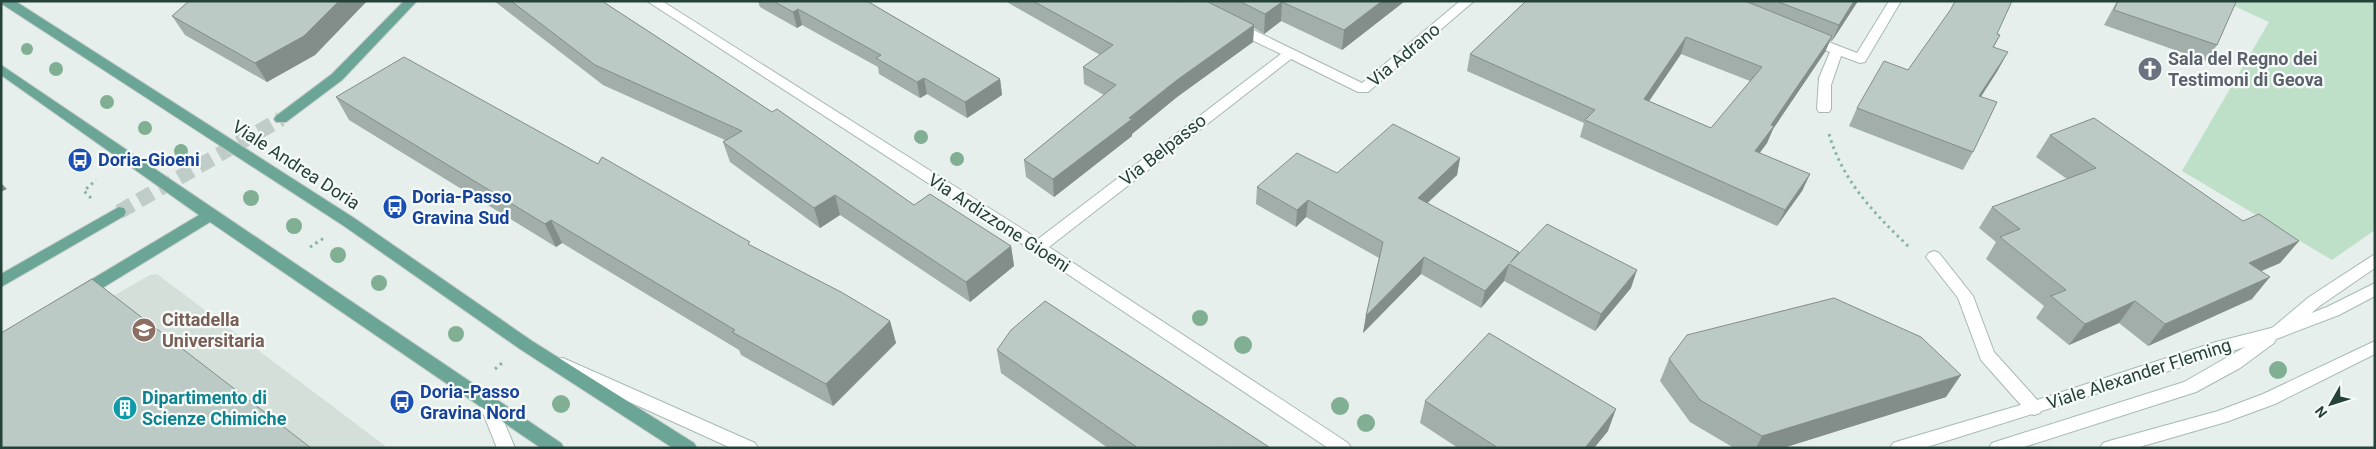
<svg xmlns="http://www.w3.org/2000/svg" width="2376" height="449" viewBox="0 0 2376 449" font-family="Roboto,sans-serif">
  <rect width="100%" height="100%" fill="#e6efeb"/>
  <path fill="#d4dfda" d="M157,274L388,448H1L113,296L150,275Z"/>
  <path fill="#bfe0c8" d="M2223,1H2375V230L2332,260L2182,171L2269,22Z"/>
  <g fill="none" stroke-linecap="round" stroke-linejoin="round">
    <path stroke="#bfccc8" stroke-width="15" stroke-dasharray="15 8" stroke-linecap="butt" d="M119,212L281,119"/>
    <defs>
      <path id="lane" d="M2375,254V268L2321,305L2284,336L2278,338L2272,336L2270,332L2272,328L2309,297Z
        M488,396L494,398L515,448H497L479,403L482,398Z"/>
      <path id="street" d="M647,1H662L1038,239L1281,54L1231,30L1230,27L1231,24H1241L1362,83L1460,1H1474L1368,92H1358L1291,59L1049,247L1348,443L1351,448H1328L1033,251Z
        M1889,1H1901L1865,62L1860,63L1841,56L1831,85V109L1829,112H1819L1817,109L1819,78L1830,52L1803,42L1802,39L1803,36H1813L1857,53Z
        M1934,251L1939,253L1973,296L1994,352L2040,403L2043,408L2040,413L2034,415L2028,413L1981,360L1958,298L1926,257L1929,253Z"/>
      <path id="secondary" d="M2375,283V296L2339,315L2276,339L2274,343L2240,368L2196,392L2021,448H1989L1992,443L1998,441L2184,382L2245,347L1924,448H1890L1893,443L1899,441L2034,401L2216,342L2275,327L2327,307Z
        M2375,341V354L2275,404L2226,422L2136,448H2100L2103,443L2109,441L2218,411L2263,394Z
        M563,358L755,443L758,448H731L557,369L555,364L557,359Z"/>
      <path id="primary" d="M1,1H15L354,218L532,341L694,443L697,448H673L520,349L344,226L2,4Z
        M404,1H417L342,80L286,122H276L274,119L276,116L332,74Z
        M1,65L561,443L564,448H541L210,222L86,298L80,300L74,298L72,294L74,290L199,215L1,75Z
        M119,207L124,208L126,212L124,216L1,287V274Z"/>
    </defs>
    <use href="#lane" stroke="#a8b8b2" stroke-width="2"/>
    <use href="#street" stroke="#a8b8b2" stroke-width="2"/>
    <use href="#secondary" stroke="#a4bbb3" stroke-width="2"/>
    <use href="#primary" stroke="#c2cac8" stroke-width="2"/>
    <path stroke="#86b3a5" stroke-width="3" stroke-dasharray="2.5 4" stroke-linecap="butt" d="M1829,134C1843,182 1874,213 1909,247
      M91,198L84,191L96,180
      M310,247L324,238
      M495,369L502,363"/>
    <use href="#lane" fill="#fff" fill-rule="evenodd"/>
    <use href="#street" fill="#fff" fill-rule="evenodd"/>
    <use href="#secondary" fill="#fff" fill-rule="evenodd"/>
    <use href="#primary" fill="#6aa596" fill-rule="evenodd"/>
  </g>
  <g fill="#80af93">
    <circle cx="27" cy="49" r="6"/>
    <circle cx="56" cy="69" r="7"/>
    <circle cx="107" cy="102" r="7"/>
    <circle cx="145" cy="128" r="7"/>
    <circle cx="921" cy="137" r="7"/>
    <circle cx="181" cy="151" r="7"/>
    <circle cx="957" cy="159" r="7"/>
    <circle cx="251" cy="198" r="8"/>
    <circle cx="294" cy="226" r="8"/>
    <circle cx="338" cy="255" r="8"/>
    <circle cx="379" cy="283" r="8"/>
    <circle cx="1200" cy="318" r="8"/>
    <circle cx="456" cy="334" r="8"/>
    <circle cx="1243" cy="345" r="9"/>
    <circle cx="2278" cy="370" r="9"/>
    <circle cx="561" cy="404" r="9"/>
    <circle cx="1340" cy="406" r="9"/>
    <circle cx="1366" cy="423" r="9"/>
  </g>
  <path fill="#a1aea9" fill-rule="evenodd" d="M189,1H367L315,55L267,82L185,35L172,16Z
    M494,1H602L914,205L1011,246L1014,266L970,302L840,215L820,228L730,162L723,142L725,140L603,85Z
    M758,1H867L1000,79L1002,95L967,118L927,94L920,98L879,74L878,67L802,25L797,28L760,7Z
    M1005,1H1181L1183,2L1185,1H1405L1342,50L1281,21L1264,34L1254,28L1253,42L1177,97L1132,134V136L1054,197L1026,177L1024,160L1104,95L1084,84L1083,67L1100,55Z
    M1526,1H1858L1832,41H1830L1825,52L1773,129L1767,143L1760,153L1810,174L1802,191L1777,226L1580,137L1584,123L1467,71L1470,54ZM1681,54L1750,81L1711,128L1649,101Z
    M2117,1H2233L2217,45L2206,61L2104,25Z
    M1997,34L2000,35L1994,47L1998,70L1981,96L1973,152L1963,170L1849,126L1857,108L1908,70Z
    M336,97L598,164L890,321L896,343L833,406L741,355L739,350L562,243L556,247L349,120Z
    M2050,135L2243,221L2299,241L2280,263L2261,271L2252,299L2148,346L2119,323L2069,345L2036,318L2044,306L1986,259L1996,242L1979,228L1992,207L2067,179L2036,157Z
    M1460,158L1457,175L1427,203L1519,252L1631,288L1595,331L1504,281L1481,308L1421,274L1363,333L1366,316L1379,258L1306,217L1296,227L1256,204L1257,187L1337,173Z
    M997,350L1269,448H1108L1001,373Z
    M1669,359L1946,397L1783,448H1734L1690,422L1660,381Z
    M1425,401L1608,431L1594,448H1458L1420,423Z"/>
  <path fill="#838d89" d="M339,1H367L315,55L267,82L255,63Z
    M1382,1H1405L1342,50L1344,30Z
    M1854,1H1858L1832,41L1839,25Z
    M1282,2L1281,21L1264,34L1265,14Z
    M798,9L802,25L797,28L793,12Z
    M1254,25L1253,42L1177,97L1132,134V136L1054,197L1053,179L1177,80Z
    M1832,36L1825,52L1773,129L1767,143L1748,167L1755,151L1771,125Z
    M1686,37L1681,54L1639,116L1644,99Z
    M2008,52L1998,70L1970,114L1979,96Z
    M924,78L927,94L920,98L917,82Z
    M1000,79L1002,95L967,118L965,102Z
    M1460,158L1457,175L1415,215L1418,198Z
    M1810,174L1802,191L1777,226L1785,210Z
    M1,183L7,189L1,192Z
    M835,195L840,215L820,228L814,208Z
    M1308,200L1306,217L1296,227L1297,210Z
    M551,220L562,243L556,247L545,224Z
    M2299,241L2280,263L2231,284L2249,263Z
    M1011,246L1014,266L970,302L966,282Z
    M1424,257L1421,274L1363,333L1366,316Z
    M1509,264L1504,281L1481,308L1485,291Z
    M1637,270L1631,288L1595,331L1601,314Z
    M2270,277L2252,299L2148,346L2165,324Z
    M2135,301L2119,323L2069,345L2085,324Z
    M890,321L896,343L833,406L826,384Z
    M1961,375L1946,397L1783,448H1756L1762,436Z
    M1616,409L1608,431L1594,448H1585Z"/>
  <path fill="#bbcac4" stroke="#838d89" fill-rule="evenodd" d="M189,1H339L304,36L255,63L172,16Z
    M511,1H602L772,112L777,109L914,205L930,194L1011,246L966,282L835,195L814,208L723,142L742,131L595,65Z
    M773,1H867L1000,79L965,102L924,78L917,82L876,58L881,55L798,9L793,12Z
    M1033,1H1181L1183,2L1185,1H1206L1254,25L1177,80L1129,118L1132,119L1053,179L1024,160L1116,85L1083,67L1113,45Z
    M1239,1H1382L1344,30L1282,2L1265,14Z
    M1526,1H1745L1832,36L1771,125L1774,126L1755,151L1810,174L1785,210L1585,120L1595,110L1470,54ZM1686,37L1762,67L1711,128L1644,99Z
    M1776,1H1854L1839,25Z
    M1955,1H2012L1997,34L2000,35L1993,47L2008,52L1979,96L1997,102L1973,152L1857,108L1884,61L1908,70L1951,9Z
    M2118,1H2233L2236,2L2217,45L2114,10Z
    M404,57L598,164L602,157L750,242L748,244L841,292L890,321L826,384L732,332L735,330L551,220L545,224L336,97Z
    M2094,118L2243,221L2259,214L2299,241L2249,263L2270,277L2165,324L2135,301L2085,324L2051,296L2066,290L2000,237L2020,229L1992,207L2096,168L2050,135Z
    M1393,124L1460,158L1418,198L1519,252L1510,263L1547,224L1637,270L1601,314L1509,264L1485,291L1424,257L1366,316L1383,242L1308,200L1297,210L1257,187L1297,153L1337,173Z
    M92,279L311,448H1V333Z
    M1834,298L1921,337L1961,375L1762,436L1700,400L1669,359L1687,335Z
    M1045,301L1269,447L1138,448L997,350L1011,330Z
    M1489,333L1616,409L1585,448H1498L1425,401Z"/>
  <defs>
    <symbol id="church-disc" viewBox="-11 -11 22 22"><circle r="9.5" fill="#6b7280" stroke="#f7fbf9"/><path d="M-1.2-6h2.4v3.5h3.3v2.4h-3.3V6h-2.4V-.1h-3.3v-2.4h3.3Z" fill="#fff"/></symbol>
    <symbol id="bus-disc" viewBox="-11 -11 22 22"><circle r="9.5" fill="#1a4fb4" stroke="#f7fbf9"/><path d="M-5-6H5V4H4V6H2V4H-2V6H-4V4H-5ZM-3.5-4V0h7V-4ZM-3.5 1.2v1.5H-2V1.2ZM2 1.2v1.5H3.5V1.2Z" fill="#fff"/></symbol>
    <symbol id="university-disc" viewBox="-11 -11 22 22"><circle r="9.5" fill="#8d6e63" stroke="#f7fbf9"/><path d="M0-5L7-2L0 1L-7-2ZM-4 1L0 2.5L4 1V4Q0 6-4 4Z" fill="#fff"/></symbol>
    <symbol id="building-disc" viewBox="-11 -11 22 22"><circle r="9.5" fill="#0f9aa8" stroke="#f7fbf9"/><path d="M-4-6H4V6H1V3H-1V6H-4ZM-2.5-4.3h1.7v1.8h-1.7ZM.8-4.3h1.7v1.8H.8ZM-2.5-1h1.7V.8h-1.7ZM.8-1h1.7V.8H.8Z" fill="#fff"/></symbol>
  </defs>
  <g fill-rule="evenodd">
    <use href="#church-disc" x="2136" y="55" width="28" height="28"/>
    <use href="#bus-disc" x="66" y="146" width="28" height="28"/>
    <use href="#bus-disc" x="381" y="193" width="28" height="28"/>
    <use href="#university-disc" x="130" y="316" width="28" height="28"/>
    <use href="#bus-disc" x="388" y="388" width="28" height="28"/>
    <use href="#building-disc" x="111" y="394" width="28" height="28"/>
  </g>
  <g text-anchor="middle" stroke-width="4.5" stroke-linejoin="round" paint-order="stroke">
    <g font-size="18" fill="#24423a" stroke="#f7fbf9">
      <text transform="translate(1404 55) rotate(-40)" y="6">Via Adrano</text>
      <text transform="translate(1163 150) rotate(-38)" y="6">Via Belpasso</text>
      <text transform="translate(296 165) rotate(33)" y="6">Viale Andrea Doria</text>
      <text transform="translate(999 223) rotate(33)" y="6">Via Ardizzone Gioeni</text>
      <text transform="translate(2139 374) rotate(-18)" y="6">Viale Alexander Fleming</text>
    </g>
    <g font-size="18" font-weight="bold" fill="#5b616d" stroke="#f7fbf9" text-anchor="start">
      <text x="2168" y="65">Sala del Regno dei<tspan x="2168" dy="21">Testimoni di Geova</tspan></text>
    </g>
    <g font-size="18" font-weight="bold" fill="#164399" stroke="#f7fbf9" text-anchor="start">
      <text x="98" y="166">Doria-Gioeni</text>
      <text x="412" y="203">Doria-Passo<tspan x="412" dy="21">Gravina Sud</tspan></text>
      <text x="420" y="398">Doria-Passo<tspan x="420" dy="21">Gravina Nord</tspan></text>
    </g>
    <g font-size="18" font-weight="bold" fill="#785e54" stroke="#f7fbf9" text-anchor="start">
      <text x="162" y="326">Cittadella<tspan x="162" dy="21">Universitaria</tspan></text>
    </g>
    <g font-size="18" font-weight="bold" fill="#0d838f" stroke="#f7fbf9" text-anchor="start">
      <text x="142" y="404">Dipartimento di<tspan x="142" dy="21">Scienze Chimiche</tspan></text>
    </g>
  </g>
  <rect width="2376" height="449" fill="none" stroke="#24423a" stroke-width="5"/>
  <g transform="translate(2331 404) rotate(231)" stroke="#f7fbf9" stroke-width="4" paint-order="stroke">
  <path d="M0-4L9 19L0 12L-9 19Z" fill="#24423a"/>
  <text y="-8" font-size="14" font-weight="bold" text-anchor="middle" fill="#24423a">N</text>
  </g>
</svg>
